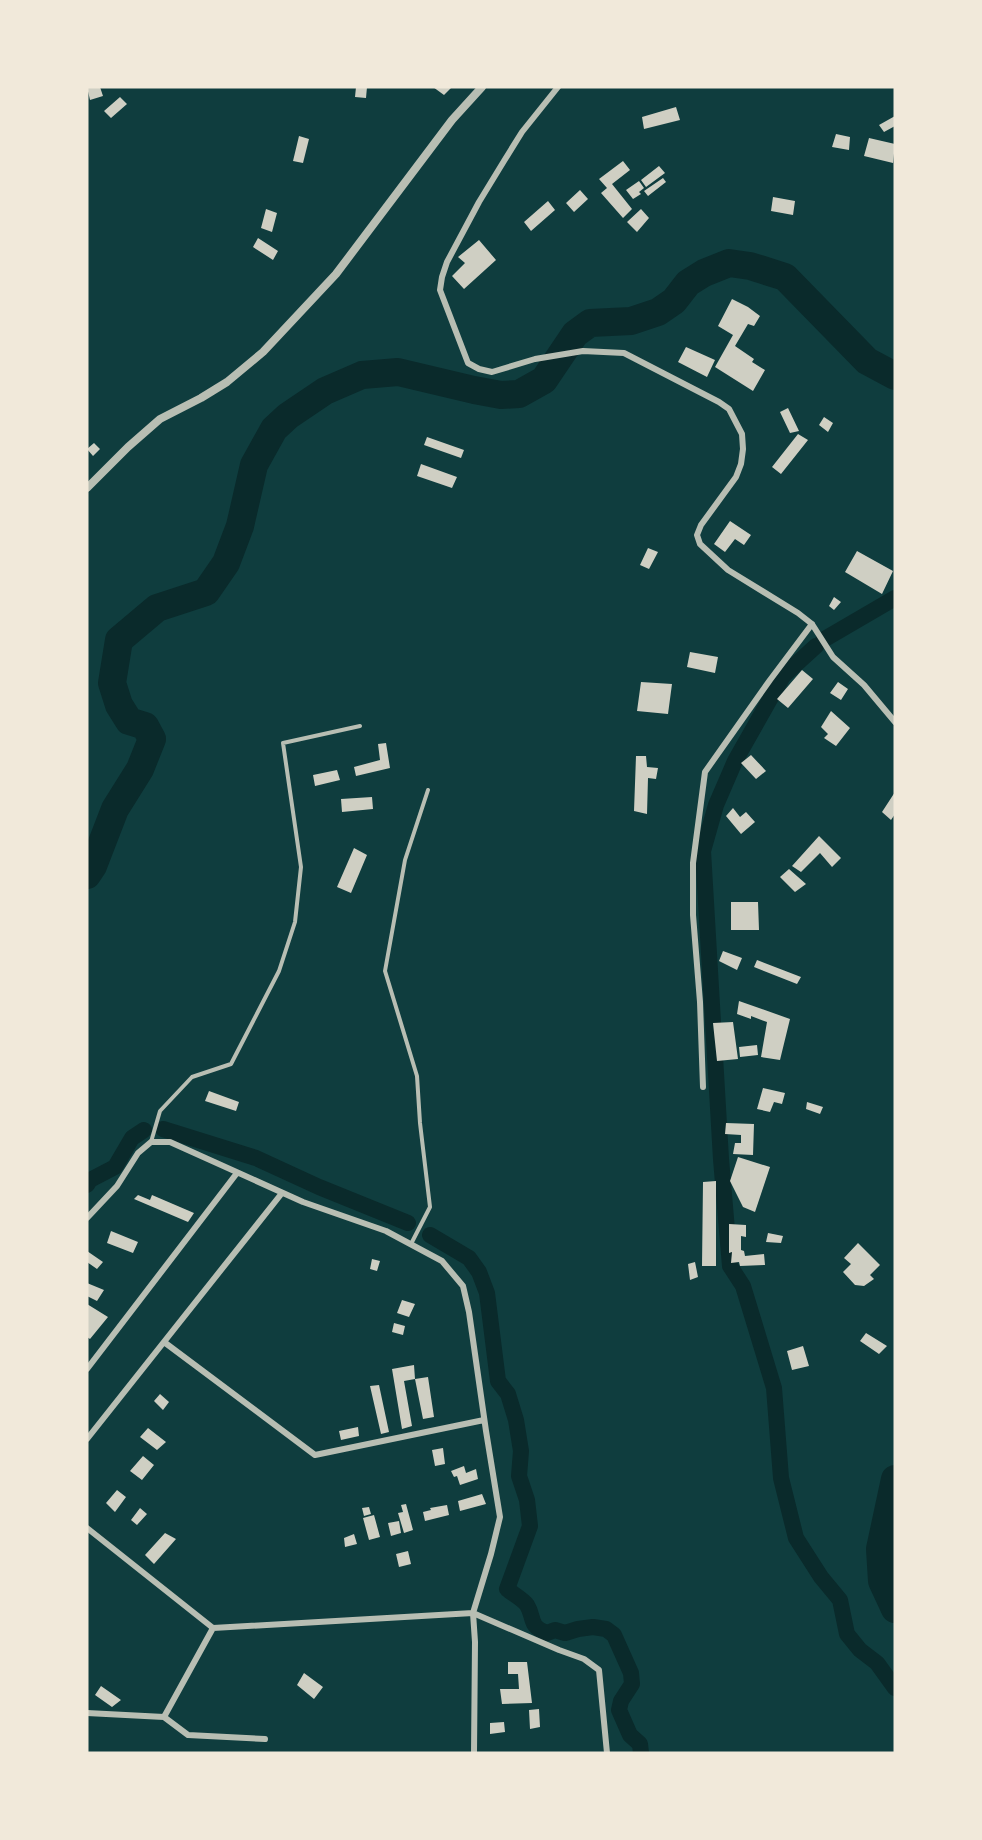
<svg xmlns="http://www.w3.org/2000/svg" width="982" height="1840" viewBox="0 0 982 1840" font-family="'Alegreya Sans',sans-serif">
  <rect width="100%" height="100%" fill="#0f3d3e"/>
  <g fill="none" stroke-linecap="round" stroke-linejoin="round">
    <path stroke="#0a2a2b" stroke-width="16" d="M823,640L895,598
      M816,646L783,676L735,761L716,805L703,851L721,1159L730,1266L743,1286L774,1388L781,1478L796,1538L821,1577L840,1600L847,1634L860,1650L877,1663L895,1688
      M163,1129L256,1158L319,1187L408,1223
      M87,1185L90,1180L115,1167L132,1138L144,1130
      M430,1235L469,1258L479,1272L487,1293L498,1381L508,1394L516,1420L521,1451L519,1476L527,1500L530,1526L507,1589C513,1594 523,1599 527,1605C535,1618 528,1626 547,1633L555,1630L565,1633L578,1629L593,1627L606,1629L614,1635L631,1673L632,1684L621,1701L619,1710L630,1735L640,1744L641,1753"/>
    <path stroke="#0a2a2b" stroke-width="28" d="M87,875L93,866L115,809L140,769L152,739L145,726L129,721L119,705L112,683L119,640L157,608L206,592L226,563L240,526L254,465L274,429L288,416L325,391L362,375L398,372L474,390L501,395L519,394L544,380L575,334L590,323L631,321L658,312L674,301L688,283L704,273L729,263L750,266L785,277L867,361L895,376
      M895,1479L880,1549L882,1581L895,1609"/>
  </g>
  <path fill="#cfcfc3" d="M87,87H100L103,96L90,100Z
    M356,87H367L366,98L355,97Z
    M433,87H452L444,95Z
    M120,97L127,104L111,118L104,111Z
    M676,107L680,120L644,129L642,117Z
    M895,116V126L884,132L879,125Z
    M836,134L850,137L849,150L832,147Z
    M299,136L309,139L303,163L293,161Z
    M869,138L895,144L893,163L864,156Z
    M623,161L630,170L612,184L632,209L623,218L601,193L607,188L599,179Z
    M659,166L665,173L646,187L641,180Z
    M663,178L666,182L648,196L644,191Z
    M639,181L644,188L639,192L641,194L633,199L626,190Z
    M580,190L588,199L574,212L566,203Z
    M773,197L795,201L793,215L771,211Z
    M548,201L555,210L531,231L524,222Z
    M266,209L277,213L272,232L261,228Z
    M641,209L649,218L637,232L627,222Z
    M258,238L278,251L273,260L253,247Z
    M479,240L496,260L464,289L452,276L465,263L458,257Z
    M732,299L748,307L760,316L754,326L748,324L735,346L754,359L752,362L765,370L753,391L715,367L733,335L718,326Z
    M686,347L715,360L707,377L678,362Z
    M788,408L799,431L790,433L780,412Z
    M824,417L833,423L828,432L819,425Z
    M798,434L808,440L781,474L772,467Z
    M427,437L464,450L461,458L424,445Z
    M94,443L100,449L93,456L87,449Z
    M421,464L457,477L452,488L417,476Z
    M730,521L751,535L744,545L735,539L725,552L714,544Z
    M648,548L658,552L649,569L640,565Z
    M857,551L893,571L882,594L845,572Z
    M834,597L841,602L834,610L829,606Z
    M690,652L718,657L715,673L687,667Z
    M802,670L813,679L788,708L777,699Z
    M641,682L672,684L668,714L637,711Z
    M838,682L848,689L841,700L830,693Z
    M831,711L850,728L836,746L824,738L828,734L821,727Z
    M386,743L390,768L356,776L354,767L380,760L378,744Z
    M751,755L766,771L756,779L741,763Z
    M636,756H646L647,767L658,768L656,779L648,778L647,814L634,811Z
    M337,770L340,780L315,786L313,775Z
    M895,792V814L891,820L882,812Z
    M372,797L373,809L342,812L341,799Z
    M733,808L740,817L746,812L755,822L741,834L726,816Z
    M819,836L841,858L832,867L820,853L801,872L792,866Z
    M354,848L367,855L351,893L337,887Z
    M789,869L806,884L795,892L780,877Z
    M731,902H758L759,930H731Z
    M723,951L742,958L737,970L719,961Z
    M757,960L801,977L797,984L754,967Z
    M739,1001L790,1019L780,1060L761,1057L767,1022L751,1016V1019L737,1014Z
    M733,1022L738,1059L717,1061L713,1023Z
    M757,1045L758,1055L740,1057L739,1047Z
    M763,1088L785,1093L782,1104L774,1102L770,1112L757,1109Z
    M209,1091L239,1102L236,1111L205,1101Z
    M807,1102L823,1107L820,1114L806,1109Z
    M726,1123L754,1124L753,1155L733,1154L735,1143H741V1135L725,1134Z
    M738,1157L770,1167L755,1212L743,1207L730,1181Z
    M716,1181V1266H702L703,1182Z
    M138,1195L150,1200L152,1195L194,1213L188,1222L134,1199Z
    M729,1224L746,1225V1237L741,1236V1250L744,1251L745,1256L764,1254L765,1265L740,1266L739,1262L731,1263L732,1252L729,1253Z
    M111,1231L138,1242L133,1253L107,1243Z
    M768,1233L783,1236L781,1243L766,1242Z
    M858,1243L880,1265L870,1275L874,1279L864,1286L855,1285L843,1272L851,1264L844,1258Z
    M87,1251L103,1262L97,1269L87,1262Z
    M372,1259L380,1261L377,1271L370,1269Z
    M695,1262L698,1277L690,1280L688,1264Z
    M87,1283L104,1290L97,1301L87,1296Z
    M402,1300L415,1304L409,1317L397,1313Z
    M87,1304L108,1317L90,1339L87,1337Z
    M394,1323L405,1326L403,1335L392,1332Z
    M866,1333L887,1346L879,1354L860,1341Z
    M803,1346L809,1366L792,1370L787,1351Z
    M414,1365L415,1379L428,1377L434,1417L423,1419L415,1379L404,1381L412,1426L402,1429L392,1369Z
    M379,1385L389,1432L381,1434L370,1386Z
    M160,1394L169,1402L163,1410L154,1401Z
    M358,1427L359,1436L341,1440L339,1431Z
    M148,1428L166,1442L157,1450L140,1437Z
    M443,1448L445,1464L435,1466L432,1450Z
    M143,1456L154,1465L142,1480L130,1471Z
    M464,1466L466,1473L476,1469L478,1479L460,1485L457,1476L454,1477L451,1471Z
    M117,1490L126,1497L115,1512L106,1503Z
    M482,1494L486,1504L460,1511L458,1501Z
    M406,1504L413,1530L404,1533L398,1513L403,1512L401,1505Z
    M447,1505L449,1515L425,1521L423,1512L431,1510L430,1508Z
    M369,1507L371,1514L364,1516L362,1508Z
    M140,1508L147,1514L137,1525L131,1520Z
    M374,1515L380,1537L369,1540L363,1518Z
    M399,1521L401,1533L391,1536L388,1523Z
    M165,1533L176,1539L154,1564L145,1555Z
    M354,1534L357,1544L345,1547L344,1538Z
    M408,1551L411,1564L399,1567L396,1554Z
    M508,1662H527L532,1703L502,1704L500,1689H519L518,1674H508Z
    M304,1673L323,1687L314,1699L297,1685Z
    M101,1686L121,1700L112,1707L95,1695Z
    M539,1709L540,1727L530,1729L529,1710Z
    M504,1722L505,1732L490,1734V1723Z"/>
  <g fill="none" stroke-linecap="round" stroke-linejoin="round">
    <path stroke="#b8beb3" stroke-width="4" d="M151,1142L160,1111L192,1077L231,1064L279,971L295,922L301,867L283,743L360,726
      M411,1244L430,1207L420,1123L417,1076L385,971L405,860L428,790"/>
    <path stroke="#b8beb3" stroke-width="6" d="M558,87L522,132L504,161L479,202L447,262L442,277L440,290L468,363L479,369L492,372L535,359L583,351L624,353L719,402L729,409L742,434L743,449L741,464L736,477L701,525L697,535L700,544L728,570L798,613L812,624L833,657L864,685L895,722
      M703,1087L700,1002L693,915V863L705,772L770,680L812,624
      M87,1218L117,1186L138,1153L151,1142H170L303,1202L386,1231L442,1261L463,1286L469,1312L486,1431L500,1517L491,1554L473,1613L475,1642L474,1753
      M164,1342L315,1455L484,1420
      M87,1369L237,1173
      M87,1439L282,1193
      M87,1528L213,1628L473,1613L559,1650L584,1659L599,1670L607,1753
      M87,1713L164,1717L188,1735L265,1739
      M164,1717L213,1628"/>
    <path stroke="#b8beb3" stroke-width="8" d="M87,488L128,447L160,419L201,398L227,382L263,352L336,274L452,120L482,87"/>
  </g>
  <rect width="982" height="1840" fill="none" stroke="#f1e9da" stroke-width="177"/>
</svg>
